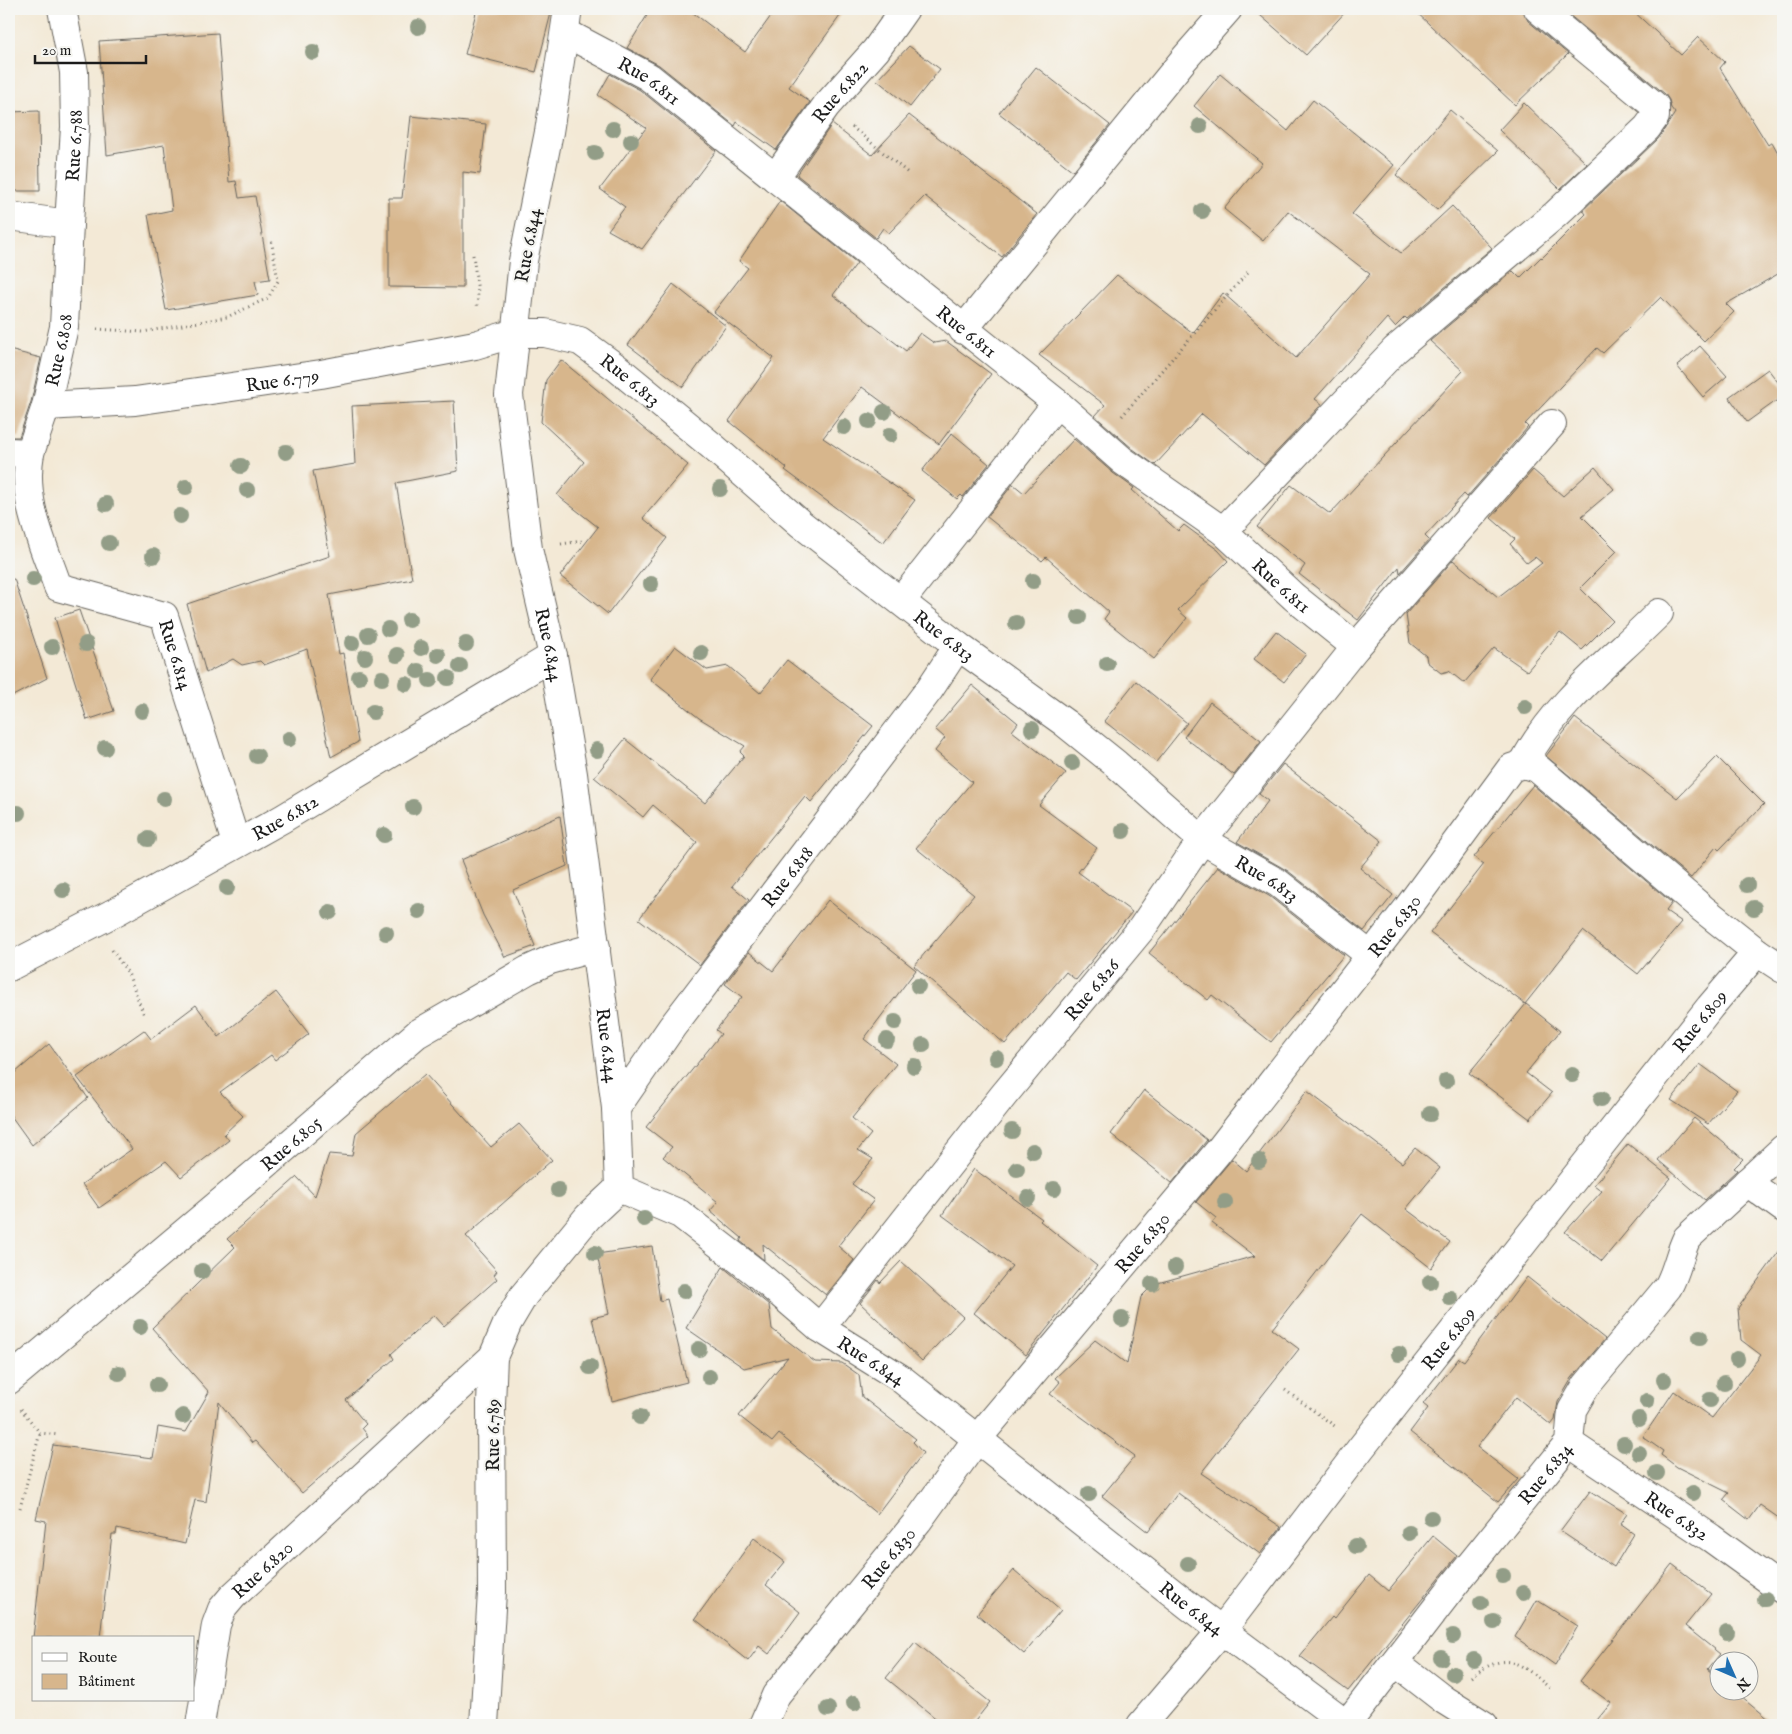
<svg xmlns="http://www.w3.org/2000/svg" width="1792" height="1734" viewBox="0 0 1792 1734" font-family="'IM FELL English',serif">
  <rect width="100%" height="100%" fill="#f6f6f2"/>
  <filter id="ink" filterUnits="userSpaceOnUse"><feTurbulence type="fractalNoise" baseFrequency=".02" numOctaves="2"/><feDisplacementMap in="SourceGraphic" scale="10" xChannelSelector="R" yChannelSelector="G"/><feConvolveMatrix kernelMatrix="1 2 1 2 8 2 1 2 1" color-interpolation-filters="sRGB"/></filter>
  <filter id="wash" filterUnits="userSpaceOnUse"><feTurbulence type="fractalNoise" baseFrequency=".0096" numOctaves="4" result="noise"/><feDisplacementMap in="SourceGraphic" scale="20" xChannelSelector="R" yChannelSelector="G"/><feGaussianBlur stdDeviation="1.12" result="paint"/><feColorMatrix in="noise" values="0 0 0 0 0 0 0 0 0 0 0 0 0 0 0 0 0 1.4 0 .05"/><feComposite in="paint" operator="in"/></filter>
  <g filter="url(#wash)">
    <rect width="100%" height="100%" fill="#f3e9d6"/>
    <g id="blocks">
      <path fill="#d7b68c" d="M477,9H552L536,72L465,54Z
        M651,9H688L745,52L776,9H845L789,87L810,102L776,150L737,122L735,126L659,65L627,48Z
        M1253,9H1348L1306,55Z
        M1413,9H1523L1528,21L1568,54L1515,105Z
        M1562,9H1631L1681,55L1698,37L1725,62L1720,68L1768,145L1772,142L1783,162V271L1726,304L1734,312L1704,341L1661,297L1603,353L1597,348L1525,424L1528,427L1467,497L1464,494L1425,536L1429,540L1400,573L1399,567L1358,620L1299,574L1305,565L1257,527L1291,485L1330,514L1463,371L1430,341L1513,271L1520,278L1541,257L1542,258L1586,214L1583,210L1658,139L1675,113L1671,108L1669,100L1665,94Z
        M218,33L229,182L236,181L239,198L255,196L270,279L255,281L258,295L166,310L148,215L172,210L164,145L107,155L99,41Z
        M909,46L940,69L910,107L877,80Z
        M1036,67L1110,125L1073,171L999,113Z
        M610,74L640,90L716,151L642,249L608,230L625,207L600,189L646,128L598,95Z
        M1220,74L1288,131L1313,100L1394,165L1352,214L1401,253L1452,206L1492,248L1407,319L1405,317L1395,327L1387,318L1315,399L1322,404L1264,465L1202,414L1155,465L1133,449L1095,416L1105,405L1039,355L1117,275L1193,333L1223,293L1296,358L1370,274L1288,211L1263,241L1224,209L1262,163L1194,106Z
        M1524,103L1587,164L1560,189L1499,130Z
        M1450,110L1498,151L1437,210L1396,175Z
        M39,111L40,191H9V112Z
        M909,115L1037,214L1002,257L925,196L889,233L883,228L876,238L797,175L832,124L872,155Z
        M411,116L486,124L480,174L463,172V288L389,287V198H402Z
        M780,201L857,263L833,295L906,351L920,333L934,343L946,341L991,374L939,444L862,387L823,438L915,500L883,543L785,470L787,468L729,421L774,358L714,312L748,268L739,261Z
        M673,284L726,326L683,387L628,345Z
        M1700,346L1727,376L1703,397L1677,366Z
        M9,350L41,358L31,402L19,437H9Z
        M561,360L688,465L643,518L667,538L608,614L560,576L598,527L557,495L584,462L541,422L546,380Z
        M1768,369L1783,389V396L1747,422L1729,397Z
        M454,401L458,471L396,483L412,579L329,595L339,654L343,653L358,742L331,757L307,649L264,665L260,661L242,665L233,659L206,673L187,604L330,556L313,471L355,464L352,406Z
        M952,433L989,464L963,497L961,495L957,499L922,471Z
        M1074,439L1113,473L1134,488L1132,490L1178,531L1184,525L1218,550L1228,561L1178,610L1187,618L1154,659L1104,619L1109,612L1046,557L1042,561L987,517L1013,484L1024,493Z
        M1595,467L1614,489L1582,516L1617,551L1580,588L1612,620L1582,650L1560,632L1527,671L1494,648L1464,683L1449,671L1441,673L1427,662L1426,656L1410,643L1406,614L1453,560L1498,597L1542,563L1535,557L1527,563L1510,544L1515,539L1491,518L1533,470L1563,496Z
        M14,579L47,678L9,698V580Z
        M79,610L114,711L87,720L55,618Z
        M1276,631L1306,654L1284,682L1254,659Z
        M675,646L707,670L728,666L760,693L787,660L873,726L811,802L805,796L732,886L749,900L700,965L639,919L697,842L653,805L643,817L594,777L625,739L705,803L744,756L740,752L745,746L699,718L650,679Z
        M1136,681L1187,723L1156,762L1104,721Z
        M972,685L1018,723L1012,731L1066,773L1039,805L1097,848L1078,872L1132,912L1076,980L1066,972L1005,1044L914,966L974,895L916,848L972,782L935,751L945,738L935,729Z
        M1210,702L1261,741L1234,775L1184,737Z
        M1575,718L1677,798L1717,757L1764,804L1719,850L1716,847L1691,878L1546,756Z
        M1283,764L1382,841L1360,868L1393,895L1364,931L1288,871L1237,842L1268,801L1259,794Z
        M1533,785L1672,903L1666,911L1682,922L1638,974L1583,931L1525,1004L1430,933L1484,864L1474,857Z
        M560,816L567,866L513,890L535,946L505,957L483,915L461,860Z
        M1218,867L1269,896L1344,955L1271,1042L1212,995L1208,1000L1149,953Z
        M828,900L916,970L864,1039L896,1064L852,1118L871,1134L858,1150L873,1159L852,1184L874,1200L838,1246L854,1260L826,1295L763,1244L764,1260L740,1241L742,1238L710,1211L718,1202L663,1157L672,1147L646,1127L721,1034L716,1030L742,997L725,984L749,952L773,971Z
        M276,992L309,1034L275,1060L271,1055L220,1092L243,1116L224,1134L229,1140L181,1177L166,1161L99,1208L82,1184L132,1149L77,1077L144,1030L151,1039L196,1005L219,1037Z
        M1526,1004L1560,1031L1526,1073L1552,1093L1530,1119L1469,1073Z
        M49,1044L88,1098L32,1145L9,1113V1078Z
        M1700,1064L1737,1091L1708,1124L1671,1100Z
        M425,1074L491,1147L519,1124L552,1160L466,1236L497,1271L494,1275L497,1279L444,1326L434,1315L391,1354L394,1359L346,1400L366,1424L362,1428L368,1436L302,1493L255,1441L252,1443L219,1402L206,1502L195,1500L185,1544L117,1528L116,1534H112L100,1638H33L46,1521L36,1519L53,1445L153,1458L158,1427L186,1432L209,1392L152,1328L235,1247L227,1239L297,1177L315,1196L329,1154L352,1156L356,1133Z
        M1144,1090L1207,1140L1172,1183L1111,1134Z
        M1307,1091L1402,1163L1415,1148L1440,1168L1406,1209L1450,1242L1431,1268L1362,1214L1272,1329L1299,1349L1201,1473L1281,1527L1260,1554L1178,1493L1148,1532L1102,1496L1135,1456L1050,1394L1060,1382L1055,1378L1095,1340L1127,1364L1141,1297L1154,1284L1255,1256L1212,1223L1216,1218L1196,1202L1232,1159L1246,1171Z
        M1694,1118L1743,1159L1734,1168L1737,1170L1705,1200L1658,1160Z
        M1628,1144L1671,1178L1602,1261L1565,1232L1602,1191L1594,1185Z
        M974,1169L1042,1219L1040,1221L1097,1266L1026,1355L974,1313L1012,1266L942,1215Z
        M652,1246L660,1301L667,1299L687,1382L612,1401L592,1318L609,1314L597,1254Z
        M1783,1246V1521L1760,1505L1749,1520L1723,1500L1729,1493L1677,1467L1661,1455L1663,1451L1643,1437L1674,1391L1712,1418L1761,1355L1741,1340L1738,1308Z
        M901,1261L963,1317L922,1361L860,1303L878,1280L880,1283Z
        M723,1267L769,1305L772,1329L815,1362L842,1363L859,1375L862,1397L916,1439L913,1442L923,1453L877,1514L779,1434L772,1442L739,1416L788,1357L744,1368L686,1328Z
        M1527,1277L1605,1339L1572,1378L1558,1402L1555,1420L1551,1425L1516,1397L1477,1447L1518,1479L1498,1502L1410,1432L1428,1408L1423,1404L1459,1358L1464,1361Z
        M1590,1491L1627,1514L1620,1524L1634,1534L1614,1567L1560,1531Z
        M1433,1536L1457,1556L1348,1691L1300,1656L1332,1617L1334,1619L1369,1575L1388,1591Z
        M754,1538L785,1562L766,1585L800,1612L769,1654L759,1646L748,1661L695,1619Z
        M1672,1564L1711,1594L1685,1626L1720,1654L1708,1669L1720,1678V1692H1735L1775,1725H1593L1611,1703L1580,1681Z
        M1014,1570L1061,1610L1024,1654L977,1614Z
        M1537,1600L1578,1626L1555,1665L1515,1637Z
        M915,1642L990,1702L972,1725H944L886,1678Z"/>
    </g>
  </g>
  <g filter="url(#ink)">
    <use href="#blocks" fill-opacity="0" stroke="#67645d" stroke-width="1"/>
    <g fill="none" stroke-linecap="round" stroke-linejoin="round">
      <defs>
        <g id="street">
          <path id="s1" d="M568,9L549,132L523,261L509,395L528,549L553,656L573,774L616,1108L619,1188L680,1214L755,1272L820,1328L900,1378L1189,1606L1347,1724"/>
          <path id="s2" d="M566,33L649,77L1057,403L1123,461L1223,531L1294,597L1356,647"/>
          <path id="s3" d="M775,178L826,106L876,50L905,9"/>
          <path id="s4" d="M9,216L69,224L75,127L74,72L62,9"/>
          <path d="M963,330L1185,58L1228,9"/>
          <path id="s5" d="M46,406L135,401L321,374L475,345L515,333H545L580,341L617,368L712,446L801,524L958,646L1065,723L1116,764L1202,840L1278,883L1371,956"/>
          <path id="s6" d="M9,452L30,453L46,406L64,327L69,224"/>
          <path id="s7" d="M30,453C21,501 43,543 58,587L164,616L236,843"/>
          <path d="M1223,531L1395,350L1556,214L1647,128L1655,117V106L1538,9"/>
          <path d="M901,601L1057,403"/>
          <path d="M1523,764L1537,768L1703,909L1757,952L1783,969"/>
          <path d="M1523,764C1554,704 1612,660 1659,613"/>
          <path id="s8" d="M9,967L119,910L282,819L553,656"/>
          <path id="s9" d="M616,1108L672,1027L929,690L958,646"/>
          <path d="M1747,1182L1783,1208"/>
          <path id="s10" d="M820,1328L1003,1096L1142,928L1202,840L1356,647L1552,424"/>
          <path id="s11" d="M9,1380L264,1166L417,1034L528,970L550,960L596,947"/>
          <path id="s12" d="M1569,1443L1711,1538L1783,1590"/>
          <path d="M1395,1662L1444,1700L1484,1725"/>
          <path id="s13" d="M200,1725L216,1625L222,1609L233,1596L493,1357"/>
          <path d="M484,1725L492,1592L491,1404L493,1357L508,1322L524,1295L588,1217L619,1188"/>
          <path id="s14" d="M763,1725L776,1695L918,1521L977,1439L1217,1153L1407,909L1511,768L1523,764"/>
          <path id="s15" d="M1141,1725L1222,1630L1361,1448L1710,1007L1757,952"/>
          <path id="s16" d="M1346,1725L1454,1585L1569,1443L1572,1410L1586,1386L1668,1287C1677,1271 1679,1254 1687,1238L1783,1149"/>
        </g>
      </defs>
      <use href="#street" stroke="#67645d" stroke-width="30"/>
      <path stroke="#67645d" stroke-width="3" stroke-dasharray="1 4" stroke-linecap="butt" d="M852,127L908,173
        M473,255L478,292L477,309
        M97,329L143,332L227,317L268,298L278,281L271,238
        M1122,416L1248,272
        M561,544L583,541
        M112,950L128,973L144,1015
        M1285,1390L1336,1427
        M21,1409L40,1433L59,1435
        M20,1508L40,1433
        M1471,1677C1509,1648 1521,1664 1552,1690"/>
      <use href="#street" stroke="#fff" stroke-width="28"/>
    </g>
    <g fill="#929d87">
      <circle cx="418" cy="27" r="8"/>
      <circle cx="313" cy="52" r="8"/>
      <circle cx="1200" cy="126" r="8"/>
      <circle cx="613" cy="129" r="8"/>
      <circle cx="631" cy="141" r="8"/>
      <circle cx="595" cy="153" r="8"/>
      <circle cx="1202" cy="211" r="8"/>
      <circle cx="884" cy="412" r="8"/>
      <circle cx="869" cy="421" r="8"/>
      <circle cx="844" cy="427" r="8"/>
      <circle cx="890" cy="435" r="8"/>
      <circle cx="286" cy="452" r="8"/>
      <circle cx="241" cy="466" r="8"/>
      <circle cx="186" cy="487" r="8"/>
      <circle cx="720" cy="489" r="8"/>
      <circle cx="247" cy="490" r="8"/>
      <circle cx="106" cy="504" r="8"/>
      <circle cx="180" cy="516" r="8"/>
      <circle cx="109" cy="543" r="8"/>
      <circle cx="153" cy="556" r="8"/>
      <circle cx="33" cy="579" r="8"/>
      <circle cx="1033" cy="581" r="8"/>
      <circle cx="651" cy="584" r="8"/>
      <circle cx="1079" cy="617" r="8"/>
      <circle cx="409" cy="620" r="8"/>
      <circle cx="1016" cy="623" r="8"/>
      <circle cx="388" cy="629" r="8"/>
      <circle cx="368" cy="635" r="8"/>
      <circle cx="352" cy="643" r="8"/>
      <circle cx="86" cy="644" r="8"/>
      <circle cx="466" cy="644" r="8"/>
      <circle cx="52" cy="647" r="8"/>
      <circle cx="421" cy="648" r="8"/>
      <circle cx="701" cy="653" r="8"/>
      <circle cx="397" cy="655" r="8"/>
      <circle cx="438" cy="655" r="8"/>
      <circle cx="365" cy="657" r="8"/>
      <circle cx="1107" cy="664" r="8"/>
      <circle cx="460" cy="666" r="8"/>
      <circle cx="418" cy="671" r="8"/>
      <circle cx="359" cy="677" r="8"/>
      <circle cx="382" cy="678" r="8"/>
      <circle cx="448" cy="678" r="8"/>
      <circle cx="430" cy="680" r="8"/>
      <circle cx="406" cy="684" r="8"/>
      <circle cx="1525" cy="707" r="8"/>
      <circle cx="142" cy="711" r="8"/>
      <circle cx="373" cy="712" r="8"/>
      <circle cx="1032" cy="729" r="8"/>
      <circle cx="289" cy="739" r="8"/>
      <circle cx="105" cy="748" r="8"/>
      <circle cx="597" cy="750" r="8"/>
      <circle cx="257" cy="756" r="8"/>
      <circle cx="1072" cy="763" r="8"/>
      <circle cx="164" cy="799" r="8"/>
      <circle cx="413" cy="807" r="8"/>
      <circle cx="18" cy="813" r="8"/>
      <circle cx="1123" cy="831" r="8"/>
      <circle cx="384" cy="835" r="8"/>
      <circle cx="148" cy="839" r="8"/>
      <circle cx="1747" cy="885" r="8"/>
      <circle cx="227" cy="888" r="8"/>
      <circle cx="63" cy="890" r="8"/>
      <circle cx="1754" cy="908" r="8"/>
      <circle cx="419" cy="911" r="8"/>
      <circle cx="330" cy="912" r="8"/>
      <circle cx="386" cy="933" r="8"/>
      <circle cx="918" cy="986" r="8"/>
      <circle cx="895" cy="1022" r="8"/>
      <circle cx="887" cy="1040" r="8"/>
      <circle cx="923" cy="1045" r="8"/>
      <circle cx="996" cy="1058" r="8"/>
      <circle cx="914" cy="1066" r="8"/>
      <circle cx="1572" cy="1075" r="8"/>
      <circle cx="1446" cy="1081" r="8"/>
      <circle cx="1601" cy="1099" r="8"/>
      <circle cx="1430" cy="1114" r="8"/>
      <circle cx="1012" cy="1131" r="8"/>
      <circle cx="1033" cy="1151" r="8"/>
      <circle cx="1259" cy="1161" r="8"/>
      <circle cx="1017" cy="1169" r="8"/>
      <circle cx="1054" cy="1189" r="8"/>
      <circle cx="558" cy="1190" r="8"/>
      <circle cx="1028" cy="1198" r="8"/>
      <circle cx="1225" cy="1202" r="8"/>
      <circle cx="644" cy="1219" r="8"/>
      <circle cx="595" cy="1253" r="8"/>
      <circle cx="1175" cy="1267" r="8"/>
      <circle cx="202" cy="1271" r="8"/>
      <circle cx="1430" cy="1282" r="8"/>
      <circle cx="1152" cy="1284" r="8"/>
      <circle cx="684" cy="1291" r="8"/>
      <circle cx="1450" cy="1298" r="8"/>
      <circle cx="1122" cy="1319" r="8"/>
      <circle cx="140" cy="1327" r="8"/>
      <circle cx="1700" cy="1337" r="8"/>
      <circle cx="699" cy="1349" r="8"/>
      <circle cx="1399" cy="1354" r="8"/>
      <circle cx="1737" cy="1359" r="8"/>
      <circle cx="590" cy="1367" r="8"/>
      <circle cx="119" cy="1373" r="8"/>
      <circle cx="709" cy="1377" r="8"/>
      <circle cx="1664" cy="1380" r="8"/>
      <circle cx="1724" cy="1383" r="8"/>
      <circle cx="157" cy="1385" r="8"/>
      <circle cx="1710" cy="1400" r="8"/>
      <circle cx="1647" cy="1401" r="8"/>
      <circle cx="183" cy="1416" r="8"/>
      <circle cx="640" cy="1417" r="8"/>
      <circle cx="1639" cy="1419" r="8"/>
      <circle cx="1624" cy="1444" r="8"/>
      <circle cx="1639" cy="1453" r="8"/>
      <circle cx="1657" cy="1473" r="8"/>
      <circle cx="1693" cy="1493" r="8"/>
      <circle cx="1089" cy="1494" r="8"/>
      <circle cx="1431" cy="1518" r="8"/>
      <circle cx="1409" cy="1533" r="8"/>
      <circle cx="1356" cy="1546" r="8"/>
      <circle cx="1188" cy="1564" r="8"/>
      <circle cx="1503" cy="1576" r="8"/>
      <circle cx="1523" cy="1593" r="8"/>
      <circle cx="1765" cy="1599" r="8"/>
      <circle cx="1481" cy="1603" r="8"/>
      <circle cx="1494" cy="1622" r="8"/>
      <circle cx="1727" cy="1633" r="8"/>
      <circle cx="1453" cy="1636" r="8"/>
      <circle cx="1441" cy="1658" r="8"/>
      <circle cx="1474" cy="1660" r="8"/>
      <circle cx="1453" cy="1674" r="8"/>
      <circle cx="854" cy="1703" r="8"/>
      <circle cx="828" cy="1709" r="8"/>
    </g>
  </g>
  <g text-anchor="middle" stroke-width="4.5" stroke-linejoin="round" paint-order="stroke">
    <g font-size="19" fill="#1c1c1c" stroke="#f6f6f2">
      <text dy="7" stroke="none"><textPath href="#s2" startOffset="96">Rue 6.811</textPath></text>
      <text dy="7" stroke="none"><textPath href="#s3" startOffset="108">Rue 6.822</textPath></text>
      <text dy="7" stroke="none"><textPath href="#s4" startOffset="139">Rue 6.788</textPath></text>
      <text transform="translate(527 245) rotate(-80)" y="7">Rue 6.844</text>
      <text dy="7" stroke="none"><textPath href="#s2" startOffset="501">Rue 6.811</textPath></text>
      <text dy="7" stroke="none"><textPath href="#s6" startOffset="128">Rue 6.808</textPath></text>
      <text dy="7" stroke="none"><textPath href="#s5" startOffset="238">Rue 6.779</textPath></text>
      <text dy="7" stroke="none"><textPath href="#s5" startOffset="605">Rue 6.813</textPath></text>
      <text dy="7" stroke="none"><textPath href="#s2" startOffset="906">Rue 6.811</textPath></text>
      <text dy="7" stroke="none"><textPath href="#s5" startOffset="1010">Rue 6.813</textPath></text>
      <text dy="7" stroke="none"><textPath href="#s1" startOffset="644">Rue 6.844</textPath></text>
      <text dy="7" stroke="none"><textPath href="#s7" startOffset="289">Rue 6.814</textPath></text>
      <text dy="7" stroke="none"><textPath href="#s8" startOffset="314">Rue 6.812</textPath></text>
      <text dy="7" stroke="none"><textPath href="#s9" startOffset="288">Rue 6.818</textPath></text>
      <text dy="7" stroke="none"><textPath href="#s5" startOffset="1415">Rue 6.813</textPath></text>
      <text dy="7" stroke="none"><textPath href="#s14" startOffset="1020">Rue 6.830</textPath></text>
      <text dy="7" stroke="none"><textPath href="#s10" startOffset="434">Rue 6.826</textPath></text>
      <text dy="7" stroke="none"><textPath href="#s15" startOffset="899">Rue 6.809</textPath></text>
      <text dy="7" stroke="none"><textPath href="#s1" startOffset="1049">Rue 6.844</textPath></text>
      <text dy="7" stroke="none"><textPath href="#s11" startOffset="368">Rue 6.805</textPath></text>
      <text dy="7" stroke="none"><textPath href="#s14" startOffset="615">Rue 6.830</textPath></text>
      <text dy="7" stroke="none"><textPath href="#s15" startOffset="494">Rue 6.809</textPath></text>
      <text dy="7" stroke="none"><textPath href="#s1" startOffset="1500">Rue 6.844</textPath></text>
      <text transform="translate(492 1435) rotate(-90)" y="7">Rue 6.789</text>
      <text dy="7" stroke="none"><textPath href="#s16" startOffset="321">Rue 6.834</textPath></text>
      <text dy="7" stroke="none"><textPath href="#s12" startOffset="130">Rue 6.832</textPath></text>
      <text dy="7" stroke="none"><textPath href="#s14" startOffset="210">Rue 6.830</textPath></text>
      <text dy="7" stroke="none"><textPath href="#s13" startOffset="175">Rue 6.820</textPath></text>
      <text dy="7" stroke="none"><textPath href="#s1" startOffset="1905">Rue 6.844</textPath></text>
    </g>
  </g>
  <rect width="1792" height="1734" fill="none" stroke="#f6f6f2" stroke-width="30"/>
  <rect x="32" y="1636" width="162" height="65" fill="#f6f6f2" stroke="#9f9f9c"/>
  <rect x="42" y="1653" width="25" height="8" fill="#ffffff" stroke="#9f9f9c"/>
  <text x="78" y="1662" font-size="15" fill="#1c1c1c">Route</text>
  <rect x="42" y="1674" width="25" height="15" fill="#d7b68c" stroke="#9f9f9c"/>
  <text x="78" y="1686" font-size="15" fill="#1c1c1c">Bâtiment</text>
  <g transform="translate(1734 1676) rotate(135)"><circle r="24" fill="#f6f6f2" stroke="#9f9f9c"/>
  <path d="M0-4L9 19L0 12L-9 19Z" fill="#1f6fb2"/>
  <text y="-8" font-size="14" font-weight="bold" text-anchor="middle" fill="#1c1c1c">N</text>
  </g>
  <path d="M35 55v8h111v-8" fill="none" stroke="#1c1c1c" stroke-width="2.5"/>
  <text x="42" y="55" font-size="15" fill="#1c1c1c" stroke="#f6f6f2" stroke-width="4" paint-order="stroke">20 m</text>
</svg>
